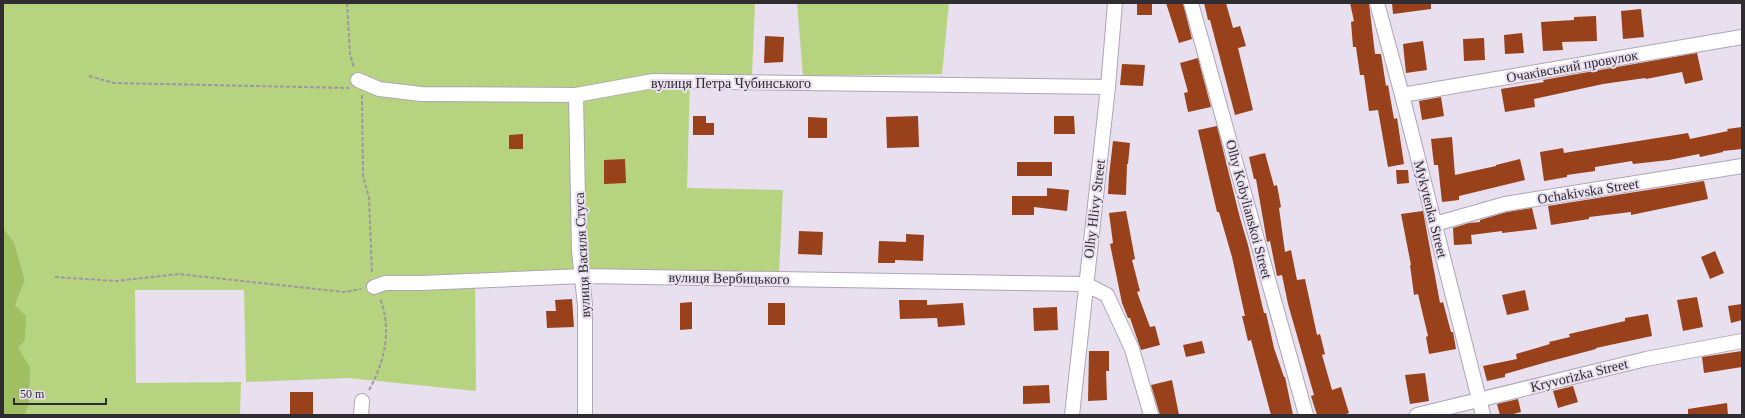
<svg xmlns="http://www.w3.org/2000/svg" width="1745" height="418" viewBox="0 0 1745 418" font-family="'Times New Roman',serif">
  <rect width="100%" height="100%" fill="#e8dfef"/>
  <path fill="#b6d480" d="M3,3H755L752,75L690,77L687,188L783,190L779,274L475,273L476,391L348,378L246,382L244,290H135L136,383L241,382L240,415H25L29,404L18,348L15,305L25,280L14,242L3,228Z
    M797,3H949L942,74L803,76Z"/>
  <path fill="#9fc062" d="M3,228L14,242L25,280L15,305L26,316L25,340L18,348L30,367L29,404L25,415H3Z"/>
  <path fill="#98411a" d="M1137,3H1152V15H1137Z
    M1166,3H1183L1192,39L1179,43Z
    M1204,3H1226L1233,28L1240,26L1246,46L1238,48L1253,110L1235,115L1210,20H1208Z
    M1350,3H1369L1375,54H1381L1386,86L1388,85L1394,119L1397,118L1404,164L1388,167L1378,110L1369,111L1364,75H1360L1356,47H1353L1351,22L1354,21Z
    M1392,3H1431V9L1393,14Z
    M1641,9L1644,37L1623,39L1621,11Z
    M1596,16L1597,41L1562,42L1563,50L1543,51L1541,22L1574,20V17Z
    M1522,33L1524,53L1505,54L1504,35Z
    M765,36L784,37L783,62L764,63Z
    M1484,38L1485,60L1464,61L1463,39Z
    M1423,41L1427,70L1406,73L1403,44Z
    M1697,53L1703,80L1685,84L1682,72L1646,79L1645,78L1603,84L1534,99L1535,107L1505,112L1501,89L1544,82L1543,80Z
    M1198,58L1211,107L1188,112L1184,93L1188,92L1180,63Z
    M1122,64L1145,65L1143,86L1120,85Z
    M1441,97L1444,116L1422,120L1419,101Z
    M693,116H706V123H714V135H693Z
    M918,116L919,147L887,148L886,117Z
    M1054,116H1074L1075,134H1054Z
    M808,117L827,118V138H808Z
    M1217,126L1240,218L1248,245L1264,313H1266L1274,348L1284,377H1285L1293,415H1271L1251,340L1248,341L1242,316H1245L1232,257L1219,212H1217L1198,130Z
    M1742,127V149L1723,151V152L1700,157L1699,154L1669,160L1633,164L1632,161L1595,167V171L1567,175V177L1544,181L1540,152L1563,148L1564,153L1688,133L1690,139L1728,131L1727,129Z
    M523,134V149H509V135Z
    M1452,137L1455,175L1496,166V165L1520,159L1525,180L1459,196V200L1442,202L1438,165H1434L1431,139Z
    M1113,141L1130,143L1128,164H1127L1126,195L1108,194L1109,176Z
    M1265,153L1274,186L1277,185L1281,207L1279,208L1285,252L1291,250L1297,280L1305,279L1317,335L1320,334L1325,354L1322,355L1332,390L1341,387L1349,413L1343,415H1317L1311,396L1314,395L1288,304L1282,275L1277,276L1270,241L1267,242L1256,179H1254L1249,157Z
    M625,159L626,183L604,184V160Z
    M1017,162H1052V176H1017Z
    M1396,170H1408L1409,183L1397,184Z
    M1704,181L1708,199L1631,215V212L1589,217V219L1551,225L1548,206Z
    M1047,188L1069,190L1067,211L1034,207V215H1012V196H1047Z
    M1532,208L1537,229L1502,233V231L1471,235L1472,244L1454,245L1453,228L1469,223L1480,222V220L1507,212Z
    M1126,211L1135,259L1132,260L1140,291L1137,292L1150,327L1155,326L1160,345L1141,350L1130,318H1128L1122,303L1110,244L1113,243L1109,213Z
    M1423,211L1440,303L1443,302L1451,332H1453L1456,349L1429,354L1426,337L1428,336L1418,294L1414,295L1410,265H1411L1401,214Z
    M799,231L823,232L822,255L798,254Z
    M906,234L924,235L923,261L895,260V263H878L879,241L906,242Z
    M1715,251L1724,273L1710,279L1701,257Z
    M1525,290L1529,310L1507,315L1502,295Z
    M1697,297L1703,327L1683,331L1677,300Z
    M572,299L574,327L547,328L546,311H556L555,300Z
    M899,300H927V305L963,303L965,325L938,327L937,318L900,319Z
    M692,302V329L680,330V303Z
    M768,303H785V325H768Z
    M1742,304V320L1731,323L1728,306Z
    M1057,307L1058,330L1034,331L1033,308Z
    M1648,314L1652,336L1596,348V349L1547,362L1505,374V377L1487,381L1483,366L1517,359L1516,354L1550,344L1549,342L1570,337L1569,334L1625,321V318Z
    M1202,341L1205,353L1186,357L1183,345Z
    M1089,351H1109V371H1106L1107,400L1088,401Z
    M1742,351V367L1704,373L1702,357Z
    M1425,373L1429,401L1410,404L1405,375Z
    M1172,380L1179,415H1160L1151,385Z
    M1049,385L1050,403L1023,404V386Z
    M1573,386L1578,402L1558,408L1553,391Z
    M290,392H313V415L290,414Z
    M1518,399L1521,412L1509,415H1500L1497,404Z
    M1727,403L1728,415H1688V409Z"/>
  <g fill="none" stroke-linecap="round" stroke-linejoin="round">
    <defs>
      <path id="street" d="M1191,3L1306,415
        M1377,3L1402,95L1483,415
        M358,80L379,89L421,94L576,95L653,81L1108,87
        M576,95L579,251L585,305V415
        M1402,95L1742,37
        M1435,224L1505,204L1742,166
        M374,287L385,283H421L583,276L1085,284L1107,295L1132,349L1151,415
        M361,415L362,401
        M1072,415L1108,87L1115,3
        M1417,415L1646,359L1742,341"/>
    </defs>
    <use href="#street" stroke="#aea5b5" stroke-width="16"/>
    <path stroke="#9c96a2" stroke-width="2" stroke-dasharray="4 2" stroke-linecap="butt" d="M347,3L350,54L354,68
      M89,76L114,83L349,88
      M362,95L363,176L369,198L372,274
      M55,277L116,281L178,274L344,292L361,289
      M369,390C385,361 392,330 380,298"/>
    <use href="#street" stroke="#fff" stroke-width="14"/>
  </g>
  <g text-anchor="middle" stroke-width="4" stroke-linejoin="round" paint-order="stroke">
    <g font-size="14" fill="#2f2c32" stroke="#e8dfef">
      <text transform="translate(1572 66) rotate(-10)" y="5">Очаківський провулок</text>
      <text x="731" y="88">вулиця Петра Чубинського</text>
      <text transform="translate(1588 191) rotate(-9)" y="5">Ochakivska Street</text>
      <text transform="translate(1094 209) rotate(-83)" y="5">Olhy Hlivy Street</text>
      <text transform="translate(1249 209) rotate(75)" y="5">Olhy Kobylianskoi Street</text>
      <text transform="translate(1431 209) rotate(76)" y="5">Mykytenka Street</text>
      <text transform="translate(582 255) rotate(-93)" y="5">вулиця Василя Стуса</text>
      <text transform="translate(729 278) rotate(1)" y="5">вулиця Вербицького</text>
      <text transform="translate(1579 375) rotate(-14)" y="5">Kryvorizka Street</text>
    </g>
  </g>
  <rect width="1745" height="418" fill="none" stroke="#2f2c32" stroke-width="8"/>
  <path d="M14 398v6h92v-6" fill="none" stroke="#2f2c32" stroke-width="2"/>
  <text x="20" y="398" font-size="12" fill="#2f2c32" stroke="#e8dfef" stroke-width="3" paint-order="stroke">50 m</text>
</svg>
